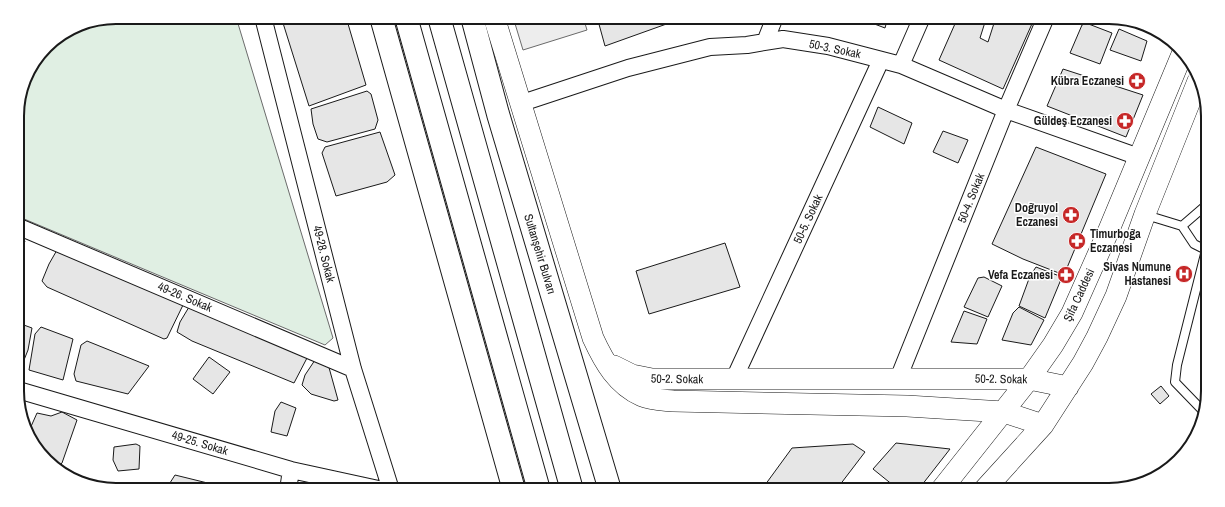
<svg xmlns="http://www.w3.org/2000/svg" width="1225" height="507" viewBox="0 0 1225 507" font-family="'Archivo Narrow',sans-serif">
  <rect width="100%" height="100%" fill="#fff"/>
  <path fill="#e0efe3" stroke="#6a6a6a" d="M116,17H236L333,338L325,345L17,216V109L25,80L32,65L50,42L78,24Z
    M1207,213L1208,241L1201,238Z"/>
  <path fill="#ededed" stroke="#6a6a6a" d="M513,17H583L587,30L523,50Z"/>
  <path fill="#e6e6e6" stroke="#1a1a1a" d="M282,17H346L366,85L309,106L283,23Z
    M597,17H686L605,46Z
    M856,17H888L885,28Z
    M958,17H982L986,19L980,38L988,42L996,17H1035L1003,89L939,60Z
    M1086,23L1112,33L1100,64L1070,53L1082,25Z
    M1119,29L1147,41L1141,61L1110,50Z
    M1063,69L1143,95L1126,137L1047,106Z
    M367,91L371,94L378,120L375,129L327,142L318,139L313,124L311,109Z
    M878,107L912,123L904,144L870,127Z
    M943,131L968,140L958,163L933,152Z
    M380,132L395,175L387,182L336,196L322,153L325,147Z
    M1036,147L1106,174L1064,275L1023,259L992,244Z
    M18,237L25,241L18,260Z
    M725,243L740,287L649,314L636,271Z
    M57,250L184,303L167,338L164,339L47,287L42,281L49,264Z
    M1036,267L1062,277L1045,318L1019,306L1030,276Z
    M984,277L1002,286L988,317L964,307L978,278Z
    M189,307L307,358L294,383L192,341L177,332L180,322Z
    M1019,307L1044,320L1031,345L1002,340L1013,313Z
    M964,311L987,319L977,344L951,342Z
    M21,324L32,328L28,350L20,370L18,369V329Z
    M41,327L73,339L63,380L29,370L35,334Z
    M87,341L149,366L128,394L76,381L74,374L81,345Z
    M209,357L230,372L213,394L193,379Z
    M315,360L328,364L338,400L334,401L311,394L302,385L305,375Z
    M1161,386L1169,396L1160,404L1151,394Z
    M281,402L296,408L287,436L271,432L275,411Z
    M62,412L77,420L62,463L58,467L42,455V452L37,450L29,431L37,413L51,416Z
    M896,443L950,449L918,490H899L873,469Z
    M136,444L140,446L139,469L118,471L113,460L114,447Z
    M853,444L865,452L836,490H772L765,485L792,448Z
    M175,475L236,490H167L168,486Z
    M737,483L746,490H731Z"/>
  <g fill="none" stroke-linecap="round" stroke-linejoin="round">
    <defs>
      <path id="service" d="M1146,215L1182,226L1194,244L1208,251
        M1182,226L1204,207H1207
        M1204,412L1175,382L1177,365L1206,250"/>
      <path id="minor" d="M263,17L353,369L391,490
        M765,42L775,17
        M901,65L922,17
        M522,103L628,68L710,47L747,45L783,39L828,46L901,65L1006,110L1139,157
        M17,226L353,369
        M734,379L881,60
        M898,379L1006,110L1046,17
        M18,390L291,470L383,490
        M288,490L291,470"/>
      <path id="tertiary" d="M494,17L593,338C604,362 617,385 642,396C651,400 663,400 673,401L907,406L1004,412L1043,425
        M614,366L632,375L652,379H1029L1068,387
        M941,490L1029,379L1053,345L1072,313L1108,232L1183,52
        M984,490L1043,425L1083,363L1097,337L1116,296L1145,214L1198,81"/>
      <path id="secondary" d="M381,17L514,490
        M472,17L498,114L610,490"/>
      <path id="trunk" d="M406,17L539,490
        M439,17L572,490"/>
    </defs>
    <use href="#service" stroke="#1a1a1a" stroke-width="10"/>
    <use href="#minor" stroke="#1a1a1a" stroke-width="18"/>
    <use href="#tertiary" stroke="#1a1a1a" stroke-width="22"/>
    <use href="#secondary" stroke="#1a1a1a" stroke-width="24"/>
    <use href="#trunk" stroke="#1a1a1a" stroke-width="24"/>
    <use href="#service" stroke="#fff" stroke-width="8"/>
    <use href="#minor" stroke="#fff" stroke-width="16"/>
    <use href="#tertiary" stroke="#fff" stroke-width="21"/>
    <use href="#secondary" stroke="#fff" stroke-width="22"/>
    <use href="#trunk" stroke="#fff" stroke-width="22"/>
  </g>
  <defs>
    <symbol id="pharmacy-disc" viewBox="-11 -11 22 22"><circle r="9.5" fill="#c62828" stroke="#fff"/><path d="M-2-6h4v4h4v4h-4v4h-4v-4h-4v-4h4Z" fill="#fff"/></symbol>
    <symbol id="hospital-disc" viewBox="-11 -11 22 22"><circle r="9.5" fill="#c62828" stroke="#fff"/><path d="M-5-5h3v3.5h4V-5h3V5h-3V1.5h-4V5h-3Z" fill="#fff"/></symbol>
  </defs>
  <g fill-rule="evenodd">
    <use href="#pharmacy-disc" x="1127" y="71" width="20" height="20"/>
    <use href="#pharmacy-disc" x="1115" y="111" width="20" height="20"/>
    <use href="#pharmacy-disc" x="1061" y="205" width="20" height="20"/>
    <use href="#pharmacy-disc" x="1067" y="231" width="20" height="20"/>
    <use href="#hospital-disc" x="1174" y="264" width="20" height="20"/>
    <use href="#pharmacy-disc" x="1056" y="265" width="20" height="20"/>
  </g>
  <g text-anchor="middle" stroke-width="3" stroke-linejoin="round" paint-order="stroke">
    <g font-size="12" fill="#1a1a1a" stroke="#fff">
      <text transform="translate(835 49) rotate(12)" y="4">50-3. Sokak</text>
      <text transform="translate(971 198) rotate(-68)" y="4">50-4. Sokak</text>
      <text transform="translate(808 219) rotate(-65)" y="4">50-5. Sokak</text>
      <text transform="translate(324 254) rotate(76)" y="4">49-28. Sokak</text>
      <text transform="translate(540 254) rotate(73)" y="4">Sultanşehir Bulvarı</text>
      <text transform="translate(1079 295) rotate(-65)" y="4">Şifa Caddesi</text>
      <text transform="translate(185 297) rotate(23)" y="4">49-26. Sokak</text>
      <text transform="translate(677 379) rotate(1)" y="4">50-2. Sokak</text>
      <text transform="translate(1001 379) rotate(1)" y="4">50-2. Sokak</text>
      <text transform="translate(200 443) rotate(17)" y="4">49-25. Sokak</text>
    </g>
    <g font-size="12" font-weight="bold" fill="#1a1a1a" stroke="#fff" text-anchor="end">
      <text x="1124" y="85">Kübra Eczanesi</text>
      <text x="1112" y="125">Güldeş Eczanesi</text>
      <text x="1058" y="212">Doğruyol<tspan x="1058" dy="14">Eczanesi</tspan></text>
      <text x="1090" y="238" text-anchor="start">Timurboğa<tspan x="1090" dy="14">Eczanesi</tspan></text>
      <text x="1171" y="271">Sivas Numune<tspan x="1171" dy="14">Hastanesi</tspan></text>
      <text x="1053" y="279">Vefa Eczanesi</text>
    </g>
  </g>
  <path d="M0 0H1225V507H0ZM116 24H1109A92 92 0 0 1 1201 116V391A92 92 0 0 1 1109 483H116A92 92 0 0 1 24 391V116A92 92 0 0 1 116 24Z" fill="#fff" fill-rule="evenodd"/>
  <path fill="none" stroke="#1a1a1a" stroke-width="2" d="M116 24H1109A92 92 0 0 1 1201 116V391A92 92 0 0 1 1109 483H116A92 92 0 0 1 24 391V116A92 92 0 0 1 116 24Z"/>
</svg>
